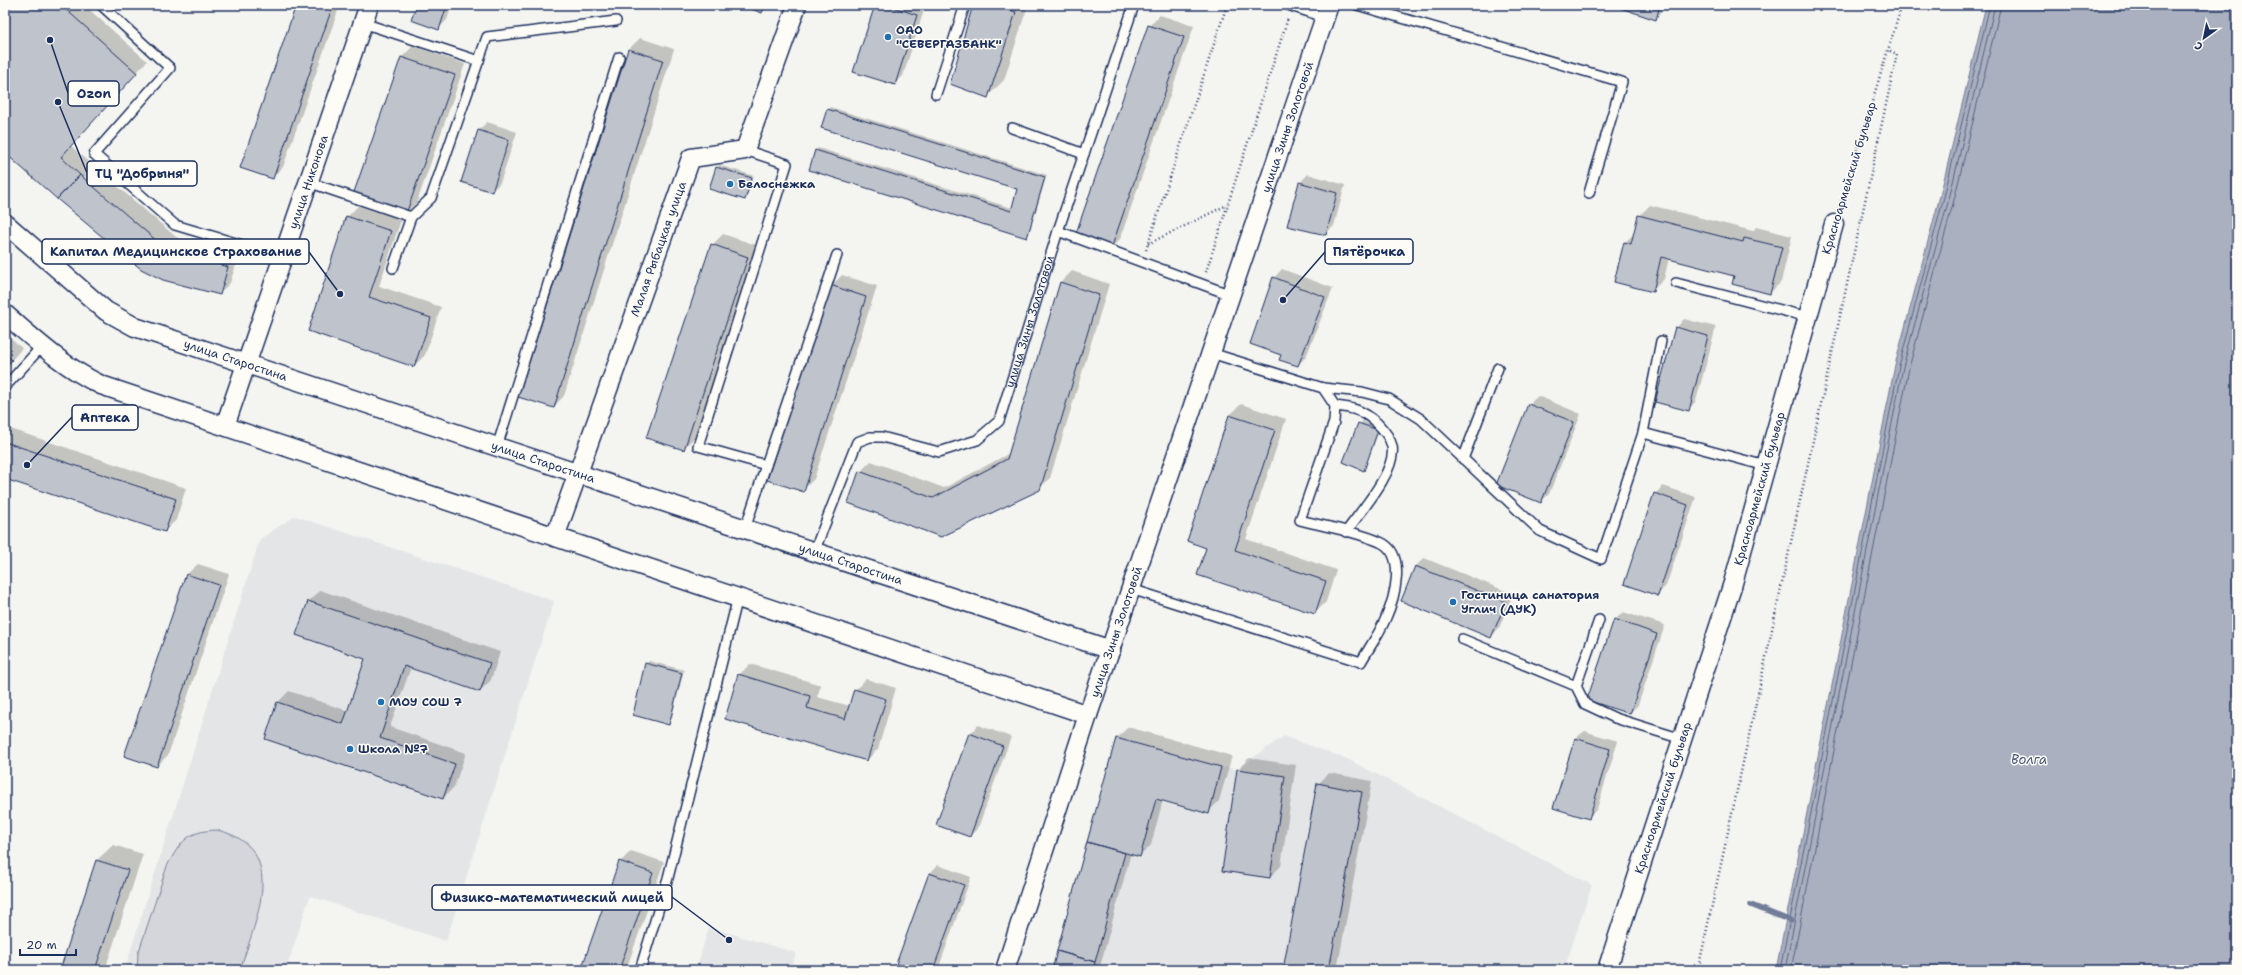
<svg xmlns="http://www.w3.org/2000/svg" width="2242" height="975" viewBox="0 0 2242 975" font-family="'Shantell Sans',sans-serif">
  <rect width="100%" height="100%" fill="#f4f4f1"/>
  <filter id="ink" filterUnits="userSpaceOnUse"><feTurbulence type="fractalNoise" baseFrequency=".025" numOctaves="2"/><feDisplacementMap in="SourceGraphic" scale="8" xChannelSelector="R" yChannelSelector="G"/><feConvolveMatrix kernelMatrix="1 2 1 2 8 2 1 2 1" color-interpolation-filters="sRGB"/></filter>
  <g filter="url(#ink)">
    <path fill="#e4e5e6" d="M295,516L554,601L446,941L310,896L286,970H126L128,959L260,539Z
      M1284,736L1347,759L1592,885L1564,970H1052L1116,738L1221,767L1237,769Z
      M709,927L796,953L791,970H696Z"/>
    <path fill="#d4d6db" stroke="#78829c" d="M217,830C291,847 255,922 240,970H137L138,954L167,866C181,841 187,831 217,830Z"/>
    <path fill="#aab0bf" stroke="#717c98" d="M1986,5H2237V970H1776L1895,365L1940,196Z"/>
    <path fill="#0003" d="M8,5H84L147,61L71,146L176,237L239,256L230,283L219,294L5,151V137L8,133L5,130V8Z
      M297,5H340L283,167L272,178Z
      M418,5H452L447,20L439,28Z
      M744,5H769L762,12Z
      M876,5H919L925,7L903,76L895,84Z
      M974,5H1028L1004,80L988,96Z
      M1616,5H1667L1655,18Z
      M1160,15L1194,26L1120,239L1109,250L1149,26Z
      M640,38L674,49L564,396L553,407L629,49Z
      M413,46L465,64L417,202L406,213L354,195L402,57Z
      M830,107L1047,175L1029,234L1026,237L816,151L818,148L1012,208L1019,188L828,110Z
      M487,122L517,132L500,183L492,191L462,181L479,130Z
      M719,165L754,176L745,199L710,189Z
      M1308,174L1345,185L1334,226L1325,234L1300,183Z
      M1650,205L1753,231L1756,227L1792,236L1781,282L1770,293L1735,275L1669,258L1664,279L1653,290L1625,242L1635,233L1639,216Z
      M358,206L401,220L379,286L441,307L425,355L414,366L309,331L347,217Z
      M723,234L759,246L694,438L683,449L712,245Z
      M1282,269L1333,288L1306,357L1298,365L1282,355L1274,278Z
      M1072,271L1109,284L1050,478L1039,489L941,536L860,472L871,461L944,488L1010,453L1061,282Z
      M842,275L877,286L814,479L803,490L831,286Z
      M1684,319L1716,327L1696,401L1688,410L1676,328Z
      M5,334L22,348L5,368Z
      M1538,396L1581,414L1549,494L1541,502L1497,484L1529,404Z
      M1241,404L1286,419L1246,539L1336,570L1326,602L1315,613L1207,547L1188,541L1230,415Z
      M1362,421L1380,428L1364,470L1344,462Z
      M5,427L186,488L176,520L165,531L5,478Z
      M1663,486L1696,497L1666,586L1658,594L1655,494Z
      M1424,558L1513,594L1499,628L1491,637L1402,601L1416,566Z
      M198,564L229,574L168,755L157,766L186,575Z
      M320,590L500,652L491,680L480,691L411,667L390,727L466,753L454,787L443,798L278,702L289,691L348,711L366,658L297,635L309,601Z
      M1623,612L1665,625L1638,705L1630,713L1615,620Z
      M649,661L684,670L671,721L668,723L646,664Z
      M750,664L821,685L817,697L850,706L855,690L866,679L896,688L878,749L867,760L739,675Z
      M978,725L1011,737L978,828L970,836V734Z
      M1128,727L1232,756L1219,801L1208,812L1163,800L1151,845L1140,856L1131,853L1099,970H1053L1117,738Z
      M1584,731L1618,741L1597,809L1588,818L1575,739Z
      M1249,758L1296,765L1281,866L1270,877L1238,769Z
      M1329,773L1372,781L1337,970H1284L1318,784Z
      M113,845L143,854L105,970H61L97,860Z
      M631,851L664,862L626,970H582L620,862Z
      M938,865L971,877L939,967L936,970H916L897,963L930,873Z"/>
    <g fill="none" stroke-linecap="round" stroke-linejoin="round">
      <path stroke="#546385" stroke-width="1" d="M1780,970L1899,366L1944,197L1990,5
        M1785,970L1903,367L1949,199L1995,5
        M1791,970L1909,368L1954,200L2001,5"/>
      <path stroke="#717c98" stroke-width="5.5" d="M1751,905L1791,921"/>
    </g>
    <path fill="#bfc3cc" stroke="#1b2f5e" d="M6,5H61L137,73L61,157L80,175L57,199L5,153V135L7,133L5,131Z
      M296,5H333L273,179L240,168Z
      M417,5H447L439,30L411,20Z
      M600,5H615L614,9Z
      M741,5H765L762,13Z
      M875,5H887L917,15L895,85L853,72Z
      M973,5H993L1016,12L988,98L950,84Z
      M1612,5H1660L1656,20Z
      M1148,25L1184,37L1110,252L1074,239Z
      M628,49L663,60L554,408L518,397Z
      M401,57L455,75L406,214L353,195Z
      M827,109L1045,177L1027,238L809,170L815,150L1011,211L1017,189L821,128Z
      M478,130L509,140L492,192L461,182Z
      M716,167L752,178L745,200L709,189Z
      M80,175L165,248L228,267L220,295L163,280L141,269L57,199Z
      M1299,182L1337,193L1326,235L1287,226Z
      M1638,215L1743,242L1744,238L1782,247L1770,294L1732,284L1734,276L1661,257L1653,292L1614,282L1624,242L1631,244Z
      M346,216L391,231L369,297L431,318L414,367L308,331Z
      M711,244L748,257L684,450L646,438Z
      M1273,277L1325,297L1298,366L1279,360L1281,355L1250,344Z
      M1060,282L1099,295L1040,490L941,537L848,503L859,471L933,498L1007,459Z
      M830,285L866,297L804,492L767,480Z
      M1675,327L1708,336L1689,411L1655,402Z
      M5,354L12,360L5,368Z
      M1528,404L1574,422L1541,503L1496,485Z
      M1229,415L1275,430L1235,550L1326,581L1315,614L1197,575L1206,548L1187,541Z
      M1358,423L1378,430L1364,471L1343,462Z
      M5,442L176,499L165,532L5,479Z
      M1654,493L1688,505L1658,596L1624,584Z
      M1415,566L1506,602L1491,638L1401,601Z
      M186,574L219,585L157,767L124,756Z
      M308,601L490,663L480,692L404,666L380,738L455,764L443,799L265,739L277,702L343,724L365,659L296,635Z
      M1614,619L1657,634L1630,714L1587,700Z
      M645,663L682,673L669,725L633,715Z
      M738,674L810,696L807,708L845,719L854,689L886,699L867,761L725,719Z
      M969,733L1003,746L970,837L936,825Z
      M1116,738L1221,767L1209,814L1156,799L1140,857L1087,842Z
      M1575,738L1610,749L1589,819L1553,808Z
      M1237,769L1285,776L1270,878L1222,871Z
      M1317,783L1362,792L1329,970H1283Z
      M1087,842L1125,853L1095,962L1057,951Z
      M96,860L128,870L95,970H60Z
      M619,861L653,873L619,970H581Z
      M929,873L964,885L933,970H913L896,964Z
      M1057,951L1095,962L1093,970H1052Z"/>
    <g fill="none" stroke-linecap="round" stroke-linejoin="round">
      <defs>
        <g id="service">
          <path d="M101,5L170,68L94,154L175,225L283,257"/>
          <path d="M1288,5L1324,17"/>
          <path d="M1357,5L1622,82L1589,193"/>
          <path d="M363,23L479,61"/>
          <path d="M936,94L965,5"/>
          <path d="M1012,128L1084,154"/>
          <path d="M308,182L411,217"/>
          <path d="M1058,231L1134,5"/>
          <path d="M393,268L411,217L431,198L487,37L616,21"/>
          <path d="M1676,283L1808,317"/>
          <path d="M5,387L42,346"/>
          <path d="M1323,388L1362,392L1389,399L1421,419L1540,531L1601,559L1643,433L1661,341"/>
          <path d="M1335,406C1354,408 1362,410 1377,423C1383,429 1390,438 1392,446C1397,471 1360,512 1346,532"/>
          <path d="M1643,433L1766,466"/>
          <path d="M497,447L619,57"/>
          <path d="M1463,459L1498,368"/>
          <path d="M766,465L837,255"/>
          <path d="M745,529L766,465L698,446L787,164L745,150"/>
          <path id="s1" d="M814,552L857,442L870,437H882L939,452L977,440L999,421L1058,231L1231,295"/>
          <path d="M1131,589L1361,662C1369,648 1379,634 1385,620C1394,600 1408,554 1380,542C1356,531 1326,527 1300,520L1334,422L1335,406L1323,388L1211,353"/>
          <path d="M1462,639L1576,686L1585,704L1615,718L1682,739"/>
          <path d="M1576,686L1599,620"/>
          <path d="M640,970L668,878L738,597"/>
        </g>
        <g id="minor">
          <path id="s2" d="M5,223L106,311L135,327L1111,650"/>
          <path d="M5,314C35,340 64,367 101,385L1088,715"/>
          <path id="s3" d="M225,426L369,5"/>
          <path id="s4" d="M555,537L691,158L745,150L797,5"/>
          <path id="s5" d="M1005,970L1088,715L1329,5"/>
          <path id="s6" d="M1607,970L1733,583L1834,224"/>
        </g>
      </defs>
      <use href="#service" stroke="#1b2f5e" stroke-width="12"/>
      <use href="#minor" stroke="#1b2f5e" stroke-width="21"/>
      <path stroke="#1b2f5e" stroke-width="2.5" stroke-dasharray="1 3" stroke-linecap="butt" d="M1839,208L1902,5
        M1148,244L1227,205
        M1146,250L1227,5
        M1206,272L1288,18
        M1698,970L1897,54L1888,50"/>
      <use href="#service" stroke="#fdfcf7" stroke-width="9"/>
      <use href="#minor" stroke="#fdfcf7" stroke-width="18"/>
    </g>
  </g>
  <g fill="#1f6fb2" stroke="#fdfcf7" stroke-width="1.5">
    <circle cx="888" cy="37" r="4"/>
    <circle cx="730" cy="184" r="4"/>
    <circle cx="1453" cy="602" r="4"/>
    <circle cx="381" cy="702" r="4"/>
    <circle cx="350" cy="749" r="4"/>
  </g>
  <g text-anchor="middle" stroke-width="3" stroke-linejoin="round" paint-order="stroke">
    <g font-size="12" font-weight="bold" fill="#1b2f5e" stroke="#fdfcf7" text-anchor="start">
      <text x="896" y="34">ОАО<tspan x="896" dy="14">"СЕВЕРГАЗБАНК"</tspan></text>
      <text x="738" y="188">Белоснежка</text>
      <text x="1461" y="599">Гостиница санатория<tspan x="1461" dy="14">Углич (ДУК)</tspan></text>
      <text x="389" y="706">МОУ СОШ 7</text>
      <text x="358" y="753">Школа №7</text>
    </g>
    <g font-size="12" fill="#1b2f5e" stroke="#fdfcf7">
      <text dy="4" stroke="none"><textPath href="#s5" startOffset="889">улица Зины Золотовой</textPath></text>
      <text transform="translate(1849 178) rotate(-73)" y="4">Красноармейский бульвар</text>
      <text dy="4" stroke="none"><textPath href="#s3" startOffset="258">улица Никонова</textPath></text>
      <text dy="4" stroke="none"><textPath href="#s4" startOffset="306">Малая Рыбацкая улица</textPath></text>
      <text dy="4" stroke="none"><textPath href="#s1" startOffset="376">улица Зины Золотовой</textPath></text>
      <text dy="4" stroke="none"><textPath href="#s2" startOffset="273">улица Старостина</textPath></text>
      <text dy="4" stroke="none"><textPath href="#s2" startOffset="597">улица Старостина</textPath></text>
      <text dy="4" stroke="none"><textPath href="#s6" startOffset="505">Красноармейский бульвар</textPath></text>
      <text dy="4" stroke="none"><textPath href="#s2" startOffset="921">улица Старостина</textPath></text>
      <text dy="4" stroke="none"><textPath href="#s5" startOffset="356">улица Зины Золотовой</textPath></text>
      <text dy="4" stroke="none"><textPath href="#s6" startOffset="181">Красноармейский бульвар</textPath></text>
    </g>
    <g font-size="13" font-style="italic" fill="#46567b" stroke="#fdfcf7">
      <text x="2029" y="764">Волга</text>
    </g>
  </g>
  <path fill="none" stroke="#1b2f5e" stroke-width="1.5" d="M50 40L68 93M58 102L87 173M1283 300L1325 252M340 294L309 252M27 465L72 417M729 940L672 897"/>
  <g fill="#1b2f5e" stroke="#fdfcf7" stroke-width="1.5">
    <circle cx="50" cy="40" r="4"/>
    <circle cx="58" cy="102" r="4"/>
    <circle cx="1283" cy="300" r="4"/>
    <circle cx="340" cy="294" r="4"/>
    <circle cx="27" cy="465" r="4"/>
    <circle cx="729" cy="940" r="4"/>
  </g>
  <g fill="#fdfcf7" stroke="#1b2f5e" stroke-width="1.5">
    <rect x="68" y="81" width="51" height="25" rx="4"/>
    <rect x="87" y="161" width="110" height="25" rx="4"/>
    <rect x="1325" y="239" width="88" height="25" rx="4"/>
    <rect x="42" y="239" width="267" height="25" rx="4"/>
    <rect x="72" y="405" width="66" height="25" rx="4"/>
    <rect x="432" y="885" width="240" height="25" rx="4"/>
  </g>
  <g font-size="13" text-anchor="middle" font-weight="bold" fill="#1b2f5e">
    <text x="94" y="98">Ozon</text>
    <text x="142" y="178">ТЦ "Добрыня"</text>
    <text x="1369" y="256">Пятёрочка</text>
    <text x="176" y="256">Капитал Медицинское Страхование</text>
    <text x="105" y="422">Аптека</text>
    <text x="552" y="902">Физико-математический лицей</text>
  </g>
  <rect width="2242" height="975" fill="none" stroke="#fdfcf7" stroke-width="20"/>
  <rect x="10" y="10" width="2222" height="955" fill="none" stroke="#1b2f5e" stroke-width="1.5" filter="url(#ink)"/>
  <g transform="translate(2204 38) rotate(213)" stroke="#fdfcf7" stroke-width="3" paint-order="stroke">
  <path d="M0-3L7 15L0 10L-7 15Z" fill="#1b2f5e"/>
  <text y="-6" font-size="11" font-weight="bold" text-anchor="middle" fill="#1b2f5e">С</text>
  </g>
  <path d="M20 949v6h56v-6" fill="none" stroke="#1b2f5e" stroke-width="2"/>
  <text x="26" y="949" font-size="12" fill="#1b2f5e" stroke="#fdfcf7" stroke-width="3" paint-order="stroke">20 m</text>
</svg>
